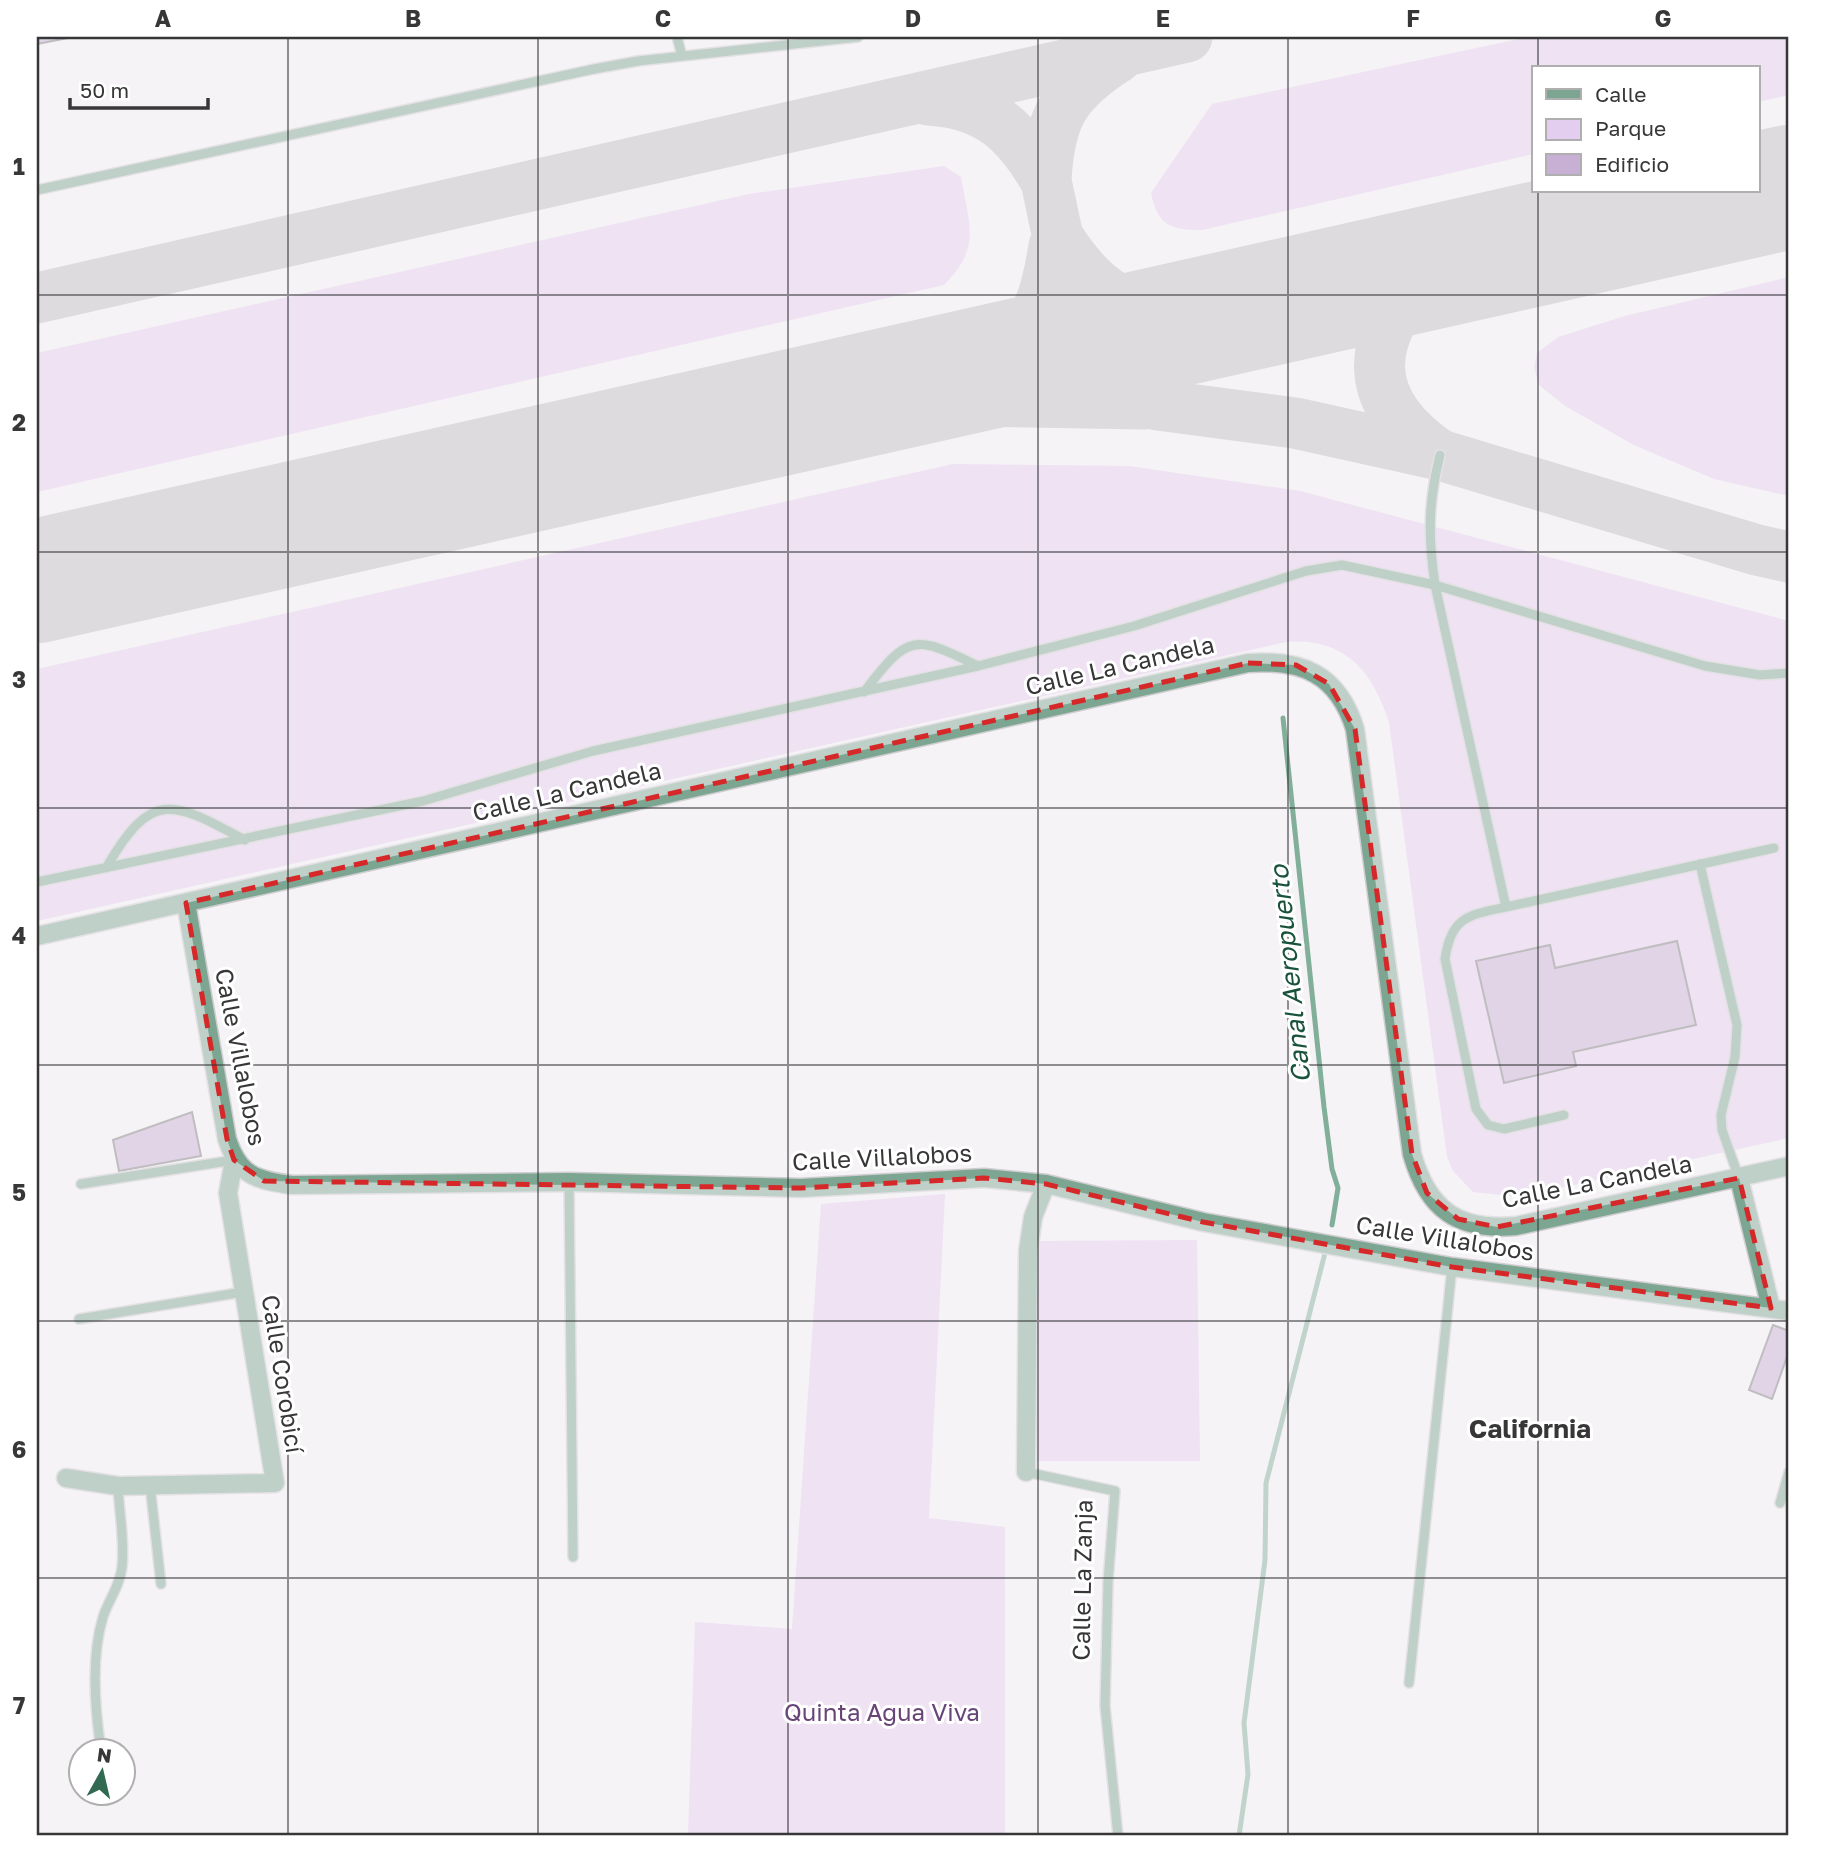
<svg xmlns="http://www.w3.org/2000/svg" width="1826" height="1873" viewBox="0 0 1826 1873" font-family="'Golos Text',sans-serif">
  <rect width="100%" height="100%" fill="#f5f3f6"/>
  <path fill="#e4ceef" d="M1528,37H1789V95L1758,102V68H1534V154L1202,230C1171,230 1158,226 1151,193L1212,104Z
    M944,166L961,177C969,225 982,247 944,285L37,492V353L749,194Z
    M1789,277V496L1714,479L1634,445L1565,406L1539,385L1534,367L1537,353L1558,337L1625,316Z
    M953,464L1129,466L1300,491L1789,621V1138L1519,1197L1473,1192L1453,1171L1447,1157L1389,722C1372,670 1344,637 1286,642L37,921V669Z
    M945,1194L929,1518L1005,1527V1836H688L695,1622L792,1629L821,1204Z
    M1197,1240L1200,1461H1037L1035,1241Z"/>
  <g fill="none" stroke-linecap="round" stroke-linejoin="round">
    <path stroke="#82af99" stroke-width="5" d="M1283,718L1324,1107L1332,1169L1338,1188L1332,1225
      M1239,1836L1248,1774L1244,1723L1265,1560L1266,1483L1325,1253"/>
    <path stroke="#c0bec0" stroke-width="51" d="M1118,57C1065,91 1049,116 1046,181L1081,346L1107,382L1131,397L1158,405L1295,423L1440,455L1757,550L1789,557
      M928,100C988,103 1017,131 1046,181
      M1060,240C1110,317 1154,316 1238,313
      M1430,268C1366,336 1356,398 1440,455
      M37,298L1187,37
      M972,371C1032,335 1043,315 1054,246
      M781,414L967,401L1145,404"/>
    <path stroke="#c0bec0" stroke-width="124" d="M37,581L1789,187"/>
  </g>
  <path fill="#c8afd4" stroke="#7e7d7f" stroke-width="2" d="M37,37H73L37,44Z
    M1677,941L1696,1025L1573,1052L1576,1066L1504,1083L1476,961L1550,945L1555,968Z
    M192,1112L201,1156L119,1171L113,1140Z
    M1773,1325L1789,1331V1351L1772,1399L1749,1390Z"/>
  <g fill="none" stroke-linecap="round" stroke-linejoin="round">
    <defs>
      <path id="service" d="M677,37L682,56
        M37,190L594,69L638,61L858,37
        M1440,455C1428,503 1428,536 1435,585L1506,907L1774,848
        M864,692C908,634 914,634 978,666
        M1700,864L1737,1025L1735,1057L1721,1115L1722,1130L1739,1178
        M106,868C152,789 171,800 245,840
        M37,882L423,801L593,751L978,666L1134,626L1306,571L1342,565L1435,585L1705,666L1760,675L1789,673
        M1506,907C1468,915 1451,917 1445,959L1476,1109L1488,1125L1504,1129L1564,1115
        M569,1182L573,1557
        M81,1184L234,1160
        M79,1319L243,1292
        M1026,1472L1115,1491L1108,1582L1105,1706L1118,1836
        M150,1485L161,1584
        M1780,1503L1789,1472
        M1409,1683L1452,1267
        M101,1750C95,1710 91,1656 103,1617C109,1599 120,1586 122,1567C125,1541 119,1512 118,1486"/>
      <path id="minor" d="M186,903L227,1139C239,1176 256,1180 292,1185L569,1182L801,1188L984,1178L1046,1184L1203,1222L1452,1267L1789,1311
        M37,936L1248,663C1302,659 1338,674 1355,729L1412,1154C1428,1210 1458,1231 1516,1226L1789,1166
        M1739,1178L1771,1308
        M1026,1472L1028,1251L1033,1217L1046,1184
        M66,1478L118,1486L275,1483L228,1193L234,1160"/>
    </defs>
    <use href="#service" stroke="#cfcdd0" stroke-width="12"/>
    <use href="#minor" stroke="#cfcdd0" stroke-width="21"/>
    <use href="#service" stroke="#7da692" stroke-width="9"/>
    <use href="#minor" stroke="#7da692" stroke-width="18"/>
  </g>
  <path d="M0 0H1826V1873H0ZM1248,663L1296,665L1329,684L1355,729L1412,1154L1427,1193L1458,1219L1497,1227L1739,1178L1771,1308L1452,1267L1203,1222L1046,1184L984,1178L801,1188L264,1181L234,1160L227,1139L186,903Z" fill="#f5f3f6" fill-opacity=".55" fill-rule="evenodd"/>
  <path fill="none" stroke="#d62828" stroke-width="5" stroke-dasharray="14 9" stroke-linejoin="round" d="M1248,663L1296,665L1329,684L1355,729L1412,1154L1427,1193L1458,1219L1497,1227L1739,1178L1771,1308L1452,1267L1203,1222L1046,1184L984,1178L801,1188L264,1181L234,1160L227,1139L186,903Z"/>
  <path fill="none" stroke="#373738" stroke-width="2" stroke-opacity="0.55" d="M288,37V1836M538,37V1836M788,37V1836M1038,37V1836M1288,37V1836M1538,37V68M1538,191V1836M37,295H1789M37,552H1789M37,808H1789M37,1065H1789M37,1321H1789M37,1578H1789"/>
  <g text-anchor="middle" stroke-width="6" stroke-linejoin="round" paint-order="stroke">
    <g font-size="24" fill="#373738" stroke="#fff">
      <text transform="translate(1120 666) rotate(-13)" y="8">Calle La Candela</text>
      <text transform="translate(567 792) rotate(-13)" y="8">Calle La Candela</text>
      <text transform="translate(240 1057) rotate(79)" y="8">Calle Villalobos</text>
      <text transform="translate(882 1158) rotate(-3)" y="8">Calle Villalobos</text>
      <text transform="translate(1597 1182) rotate(-11)" y="8">Calle La Candela</text>
      <text transform="translate(1445 1239) rotate(9)" y="8">Calle Villalobos</text>
      <text transform="translate(282 1374) rotate(81)" y="8">Calle Corobicí</text>
      <text transform="translate(1083 1580) rotate(-89)" y="8">Calle La Zanja</text>
    </g>
    <g font-size="24" fill="#674577" stroke="#fff">
      <text x="882" y="1721">Quinta Agua Viva</text>
    </g>
    <g font-size="26" font-style="italic" fill="#1a533c" stroke="#fff">
      <text transform="translate(1290 974) rotate(-96)" y="9">Canal Aeropuerto</text>
    </g>
    <g font-size="26" font-weight="bold" fill="#373738" stroke="#fff">
      <text x="1530" y="1438">California</text>
    </g>
  </g>
  <rect width="1826" height="1873" fill="none" stroke="#ffffff" stroke-width="77"/>
  <rect x="1532" y="66" width="228" height="126" fill="#ffffff" stroke="#afafaf" stroke-width="2"/>
  <rect x="1546" y="89" width="35" height="10" fill="#7da692" stroke="#afafaf" stroke-width="2"/>
  <text x="1595" y="102" font-size="21" fill="#373738">Calle</text>
  <rect x="1546" y="119" width="35" height="21" fill="#e4ceef" stroke="#afafaf" stroke-width="2"/>
  <text x="1595" y="136" font-size="21" fill="#373738">Parque</text>
  <rect x="1546" y="154" width="35" height="21" fill="#c8afd4" stroke="#afafaf" stroke-width="2"/>
  <text x="1595" y="172" font-size="21" fill="#373738">Edificio</text>
  <g transform="translate(102 1772) rotate(8)"><circle r="33" fill="#ffffff" stroke="#afafaf" stroke-width="2"/>
  <path d="M0-5L12 26L0 18L-12 26Z" fill="#316951"/>
  <text y="-10" font-size="19" font-weight="bold" text-anchor="middle" fill="#373738">N</text>
  </g>
  <path d="M70 98v10h138v-10" fill="none" stroke="#373738" stroke-width="3.5"/>
  <text x="80" y="98" font-size="21" fill="#373738" stroke="#ffffff" stroke-width="5" paint-order="stroke">50 m</text>
  <rect x="38" y="38" width="1749" height="1796" fill="none" stroke="#373738" stroke-width="2.5"/>
  <g font-size="23" text-anchor="middle" font-weight="bold" fill="#373738">
    <text x="163" y="27">A</text>
    <text x="413" y="27">B</text>
    <text x="663" y="27">C</text>
    <text x="913" y="27">D</text>
    <text x="1163" y="27">E</text>
    <text x="1413" y="27">F</text>
    <text x="1663" y="27">G</text>
    <text x="19" y="175">1</text>
    <text x="19" y="431">2</text>
    <text x="19" y="688">3</text>
    <text x="19" y="944">4</text>
    <text x="19" y="1201">5</text>
    <text x="19" y="1458">6</text>
    <text x="19" y="1714">7</text>
  </g>
</svg>
